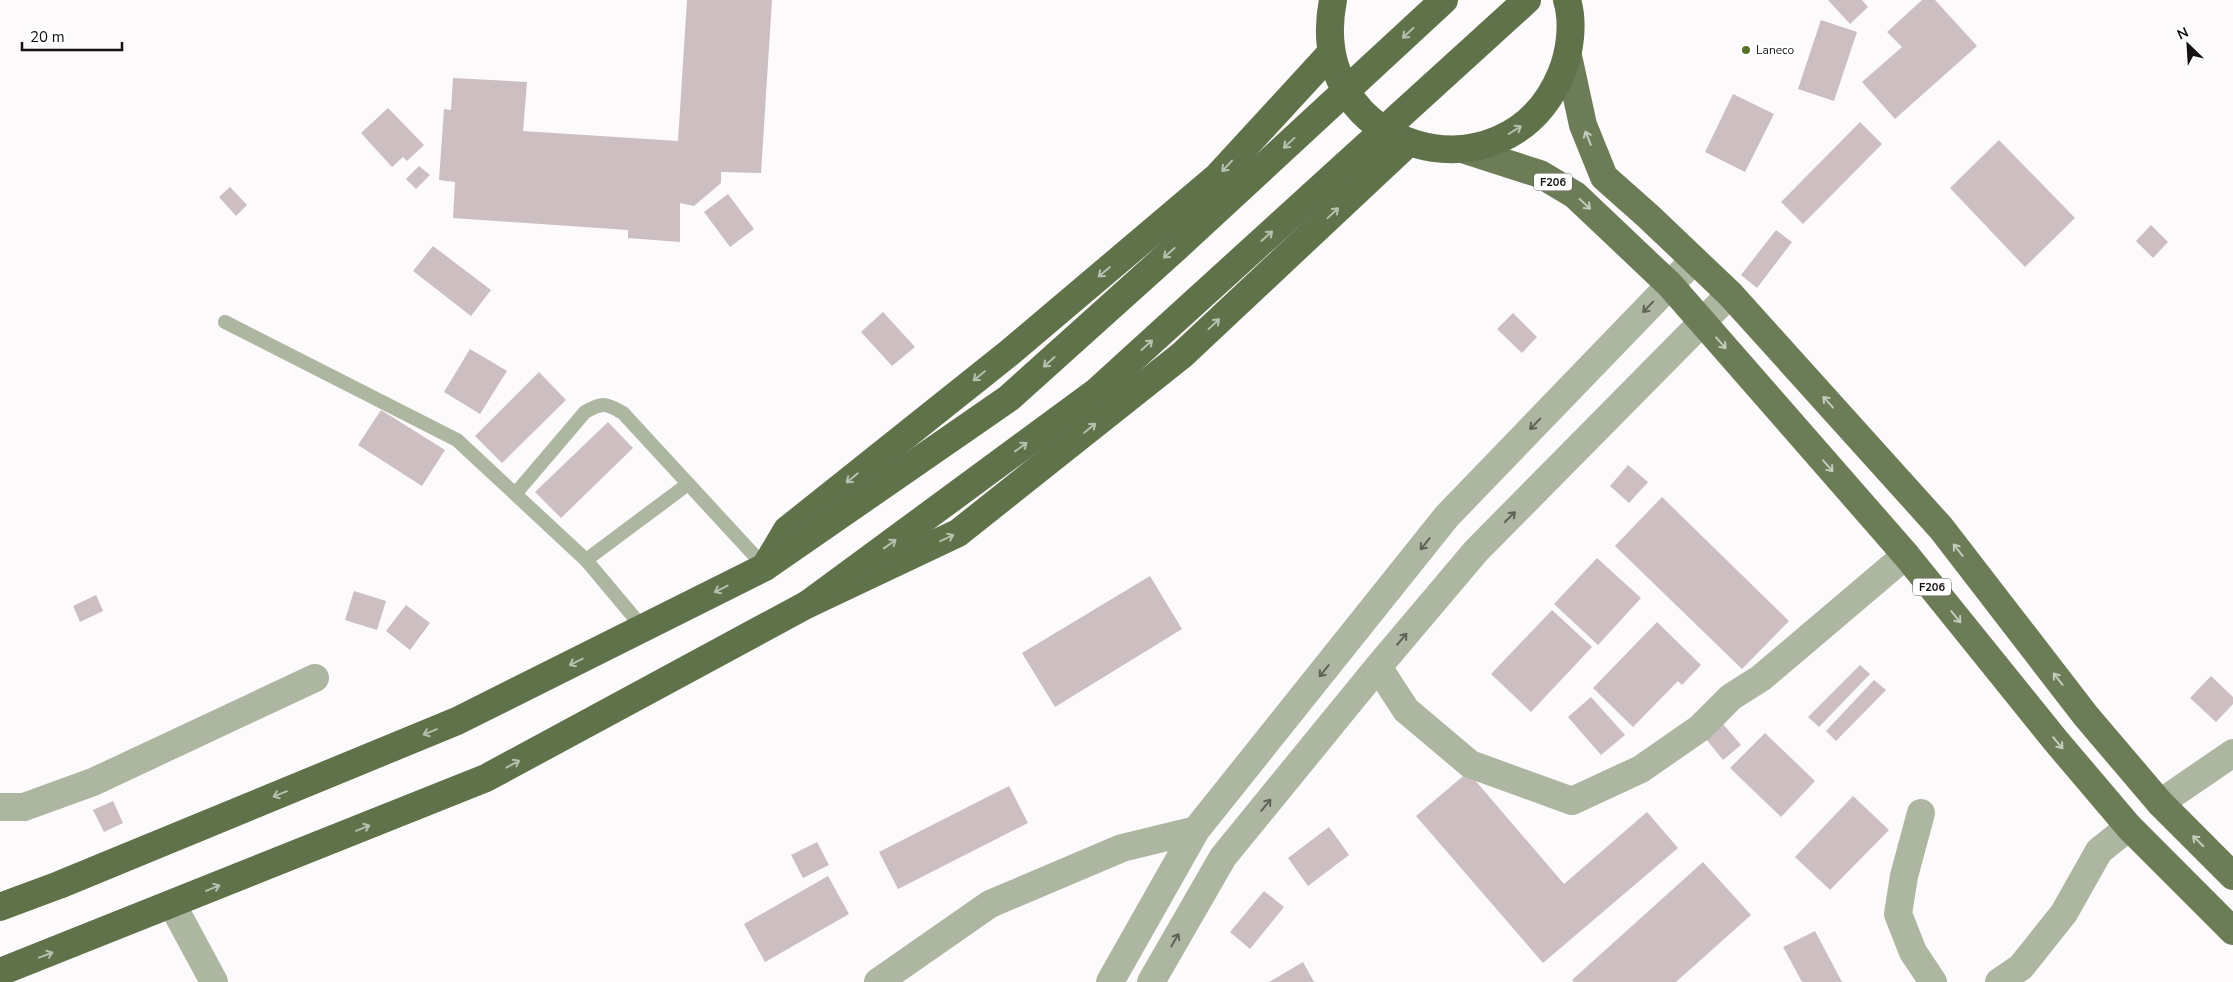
<svg xmlns="http://www.w3.org/2000/svg" width="2233" height="982" viewBox="0 0 2233 982" font-family="'Nunito Sans',sans-serif">
  <rect width="100%" height="100%" fill="#fdfafb"/>
  <path fill="#ccbec1" d="M687,0H772L761,173L721,172V183L694,206L680,203V242L628,238V230L453,218L455,182L439,180L444,109L451,110L453,78L527,82L523,131L678,141Z
    M1828,0H1862L1868,7L1850,24Z
    M1922,0H1935L1977,46L1895,119L1862,82L1902,47L1887,32Z
    M1821,20L1857,32L1834,101L1798,89Z
    M1733,94L1774,114L1745,172L1705,152Z
    M388,108L424,145L407,161L403,157L392,167L361,133Z
    M1860,122L1882,144L1803,224L1781,202Z
    M1999,140L2075,218L2025,267L1950,188Z
    M419,166L430,175L416,189L406,179Z
    M230,187L247,205L236,216L219,197Z
    M728,194L754,229L730,247L704,212Z
    M2151,225L2168,242L2153,258L2136,241Z
    M1776,230L1792,242L1757,288L1741,275Z
    M433,246L491,290L471,316L413,271Z
    M883,312L915,347L892,366L861,332Z
    M1513,313L1537,337L1522,353L1497,329Z
    M470,349L507,371L480,414L444,392Z
    M539,372L566,400L502,463L475,436Z
    M381,410L445,450L422,486L358,445Z
    M608,422L633,448L561,518L535,492Z
    M1628,465L1648,482L1629,503L1610,486Z
    M1662,497L1789,621L1742,669L1615,546Z
    M1597,558L1641,598L1598,645L1554,604Z
    M1150,576L1182,629L1055,707L1022,653Z
    M354,591L386,601L377,630L345,620Z
    M96,595L103,611L80,622L73,606Z
    M406,605L430,623L410,650L386,631Z
    M1552,610L1592,647L1531,712L1491,674Z
    M1657,622L1701,665L1682,685L1678,681L1633,727L1593,688Z
    M1860,665L1870,674L1819,727L1808,717Z
    M2211,676L2233,697V704L2216,722L2190,698Z
    M1874,680L1886,690L1836,741L1826,731Z
    M1591,697L1625,735L1601,755L1568,717Z
    M1723,724L1741,745L1723,760L1706,739Z
    M1765,733L1815,781L1781,817L1730,768Z
    M1468,772L1564,884L1647,812L1678,848L1543,963L1416,816Z
    M1009,786L1028,823L898,889L879,852Z
    M1853,796L1889,830L1830,890L1795,857Z
    M113,801L123,823L104,832L93,810Z
    M1329,827L1349,855L1308,886L1288,858Z
    M817,842L829,865L803,878L791,855Z
    M1703,862L1751,915L1676,982H1574L1572,980Z
    M828,876L849,914L765,962L744,924Z
    M1264,891L1284,907L1250,949L1230,932Z
    M1815,931L1842,982H1802L1783,947Z
    M1303,962L1314,982H1269Z"/>
  <g fill="none" stroke-linecap="round" stroke-linejoin="round">
    <path stroke="#adb6a1" stroke-width="14" d="M225,322L457,440L586,560L643,628
      M516,493L585,412C602,402 606,403 623,413L765,567
      M586,560L688,484"/>
    <path stroke="#adb6a1" stroke-width="28" d="M1378,667L1406,710L1470,764L1572,801L1641,769L1700,728L1731,697L1761,678L1906,555
      M2160,803L2233,753
      M0,807H24L93,782L315,678
      M1921,813L1904,876L1898,914L1913,952L1933,982
      M172,904L214,982
      M878,982L990,904L1122,848L1196,830
      M1110,982L1196,830L1447,516L1694,260
      M1151,982L1223,857L1378,667L1476,551L1730,294
      M1999,982L2021,967L2064,913L2099,851L2129,827"/>
    <path stroke="#6c7c57" stroke-width="28" d="M1568,56L1583,125L1604,177L1648,216L1730,294L1941,528L2086,716L2160,803L2233,876
      M1462,149L1540,174L1575,195L1670,285L1906,555L2056,741L2129,827L2233,931"/>
    <path stroke="#60724a" stroke-width="28" d="M1333,0C1303,152 1506,207 1561,74C1570,53 1574,23 1567,0
      M0,907L59,885L457,721L765,567L787,530L1009,353L1217,177L1331,53
      M0,972L486,778L808,604L958,533L1182,355L1408,143"/>
    <path stroke="#60724a" stroke-width="28" d="M765,567L1009,398L1178,246L1444,0
      M808,604L1096,392L1527,0"/>
  </g>
  <defs><path id="oneway-shaft" d="M-6 0H5M1.5-3L5.5 0L1.5 3" fill="none" stroke-width="1.6" stroke-linecap="round" stroke-linejoin="round" transform="scale(1.25)"/></defs>
  <g stroke="#b7c0ae">
    <use href="#oneway-shaft" transform="translate(1408 33) rotate(137)"/>
    <use href="#oneway-shaft" transform="translate(1515 130) rotate(-32)"/>
    <use href="#oneway-shaft" transform="translate(1289 143) rotate(137)"/>
    <use href="#oneway-shaft" transform="translate(1227 166) rotate(133)"/>
    <use href="#oneway-shaft" transform="translate(1333 213) rotate(-43)"/>
    <use href="#oneway-shaft" transform="translate(1267 236) rotate(-42)"/>
    <use href="#oneway-shaft" transform="translate(1169 253) rotate(138)"/>
    <use href="#oneway-shaft" transform="translate(1104 272) rotate(140)"/>
    <use href="#oneway-shaft" transform="translate(1214 324) rotate(-43)"/>
    <use href="#oneway-shaft" transform="translate(1147 345) rotate(-42)"/>
    <use href="#oneway-shaft" transform="translate(1049 362) rotate(138)"/>
    <use href="#oneway-shaft" transform="translate(979 376) rotate(141)"/>
    <use href="#oneway-shaft" transform="translate(1090 428) rotate(-39)"/>
    <use href="#oneway-shaft" transform="translate(1021 447) rotate(-36)"/>
    <use href="#oneway-shaft" transform="translate(852 478) rotate(141)"/>
    <use href="#oneway-shaft" transform="translate(947 538) rotate(-25)"/>
    <use href="#oneway-shaft" transform="translate(890 544) rotate(-36)"/>
    <use href="#oneway-shaft" transform="translate(721 589) rotate(153)"/>
    <use href="#oneway-shaft" transform="translate(576 662) rotate(153)"/>
    <use href="#oneway-shaft" transform="translate(430 732) rotate(158)"/>
    <use href="#oneway-shaft" transform="translate(513 764) rotate(-28)"/>
    <use href="#oneway-shaft" transform="translate(280 794) rotate(158)"/>
    <use href="#oneway-shaft" transform="translate(363 828) rotate(-22)"/>
    <use href="#oneway-shaft" transform="translate(213 888) rotate(-22)"/>
    <use href="#oneway-shaft" transform="translate(46 955) rotate(-21)"/>
  </g>
  <g stroke="#c4cbbc">
    <use href="#oneway-shaft" transform="translate(1588 138) rotate(-112)"/>
    <use href="#oneway-shaft" transform="translate(1585 204) rotate(43)"/>
    <use href="#oneway-shaft" transform="translate(1721 343) rotate(49)"/>
    <use href="#oneway-shaft" transform="translate(1828 402) rotate(-132)"/>
    <use href="#oneway-shaft" transform="translate(1828 466) rotate(49)"/>
    <use href="#oneway-shaft" transform="translate(1958 550) rotate(-128)"/>
    <use href="#oneway-shaft" transform="translate(1956 617) rotate(51)"/>
    <use href="#oneway-shaft" transform="translate(2058 679) rotate(-128)"/>
    <use href="#oneway-shaft" transform="translate(2058 743) rotate(50)"/>
    <use href="#oneway-shaft" transform="translate(2198 841) rotate(-135)"/>
  </g>
  <g stroke="#606258">
    <use href="#oneway-shaft" transform="translate(1648 307) rotate(134)"/>
    <use href="#oneway-shaft" transform="translate(1535 424) rotate(134)"/>
    <use href="#oneway-shaft" transform="translate(1510 517) rotate(-45)"/>
    <use href="#oneway-shaft" transform="translate(1425 544) rotate(129)"/>
    <use href="#oneway-shaft" transform="translate(1402 639) rotate(-50)"/>
    <use href="#oneway-shaft" transform="translate(1324 671) rotate(129)"/>
    <use href="#oneway-shaft" transform="translate(1266 805) rotate(-51)"/>
    <use href="#oneway-shaft" transform="translate(1175 940) rotate(-60)"/>
  </g>
  <circle fill="#577226" stroke="#fff" stroke-width="2" cx="1746" cy="50" r="5"/>
  <g text-anchor="middle" stroke-width="4.5" stroke-linejoin="round" paint-order="stroke">
    <g fill="#fff" stroke="#5a5758" stroke-width="1">
      <rect x="1534" y="173.5" width="38" height="17" rx="4"/>
      <rect x="1913" y="578.5" width="38" height="17" rx="4"/>
    </g>
    <g font-size="11" font-weight="bold" fill="#140f10">
      <text x="1553" y="186">F206</text>
      <text x="1932" y="591">F206</text>
    </g>
    <g font-size="12" fill="#140f10" stroke="#fff" text-anchor="start">
      <text x="1756" y="54">Laneco</text>
    </g>
  </g>
  <g transform="translate(2188 45) rotate(335)" stroke="#ffffff" stroke-width="4" paint-order="stroke">
  <path d="M0-4L9 19L0 12L-9 19Z" fill="#140f10"/>
  <text y="-8" font-size="14" font-weight="bold" text-anchor="middle" fill="#140f10">N</text>
  </g>
  <path d="M22 42v8h100v-8" fill="none" stroke="#140f10" stroke-width="2.5"/>
  <text x="30" y="42" font-size="15" fill="#140f10" stroke="#ffffff" stroke-width="4" paint-order="stroke">20 m</text>
</svg>
